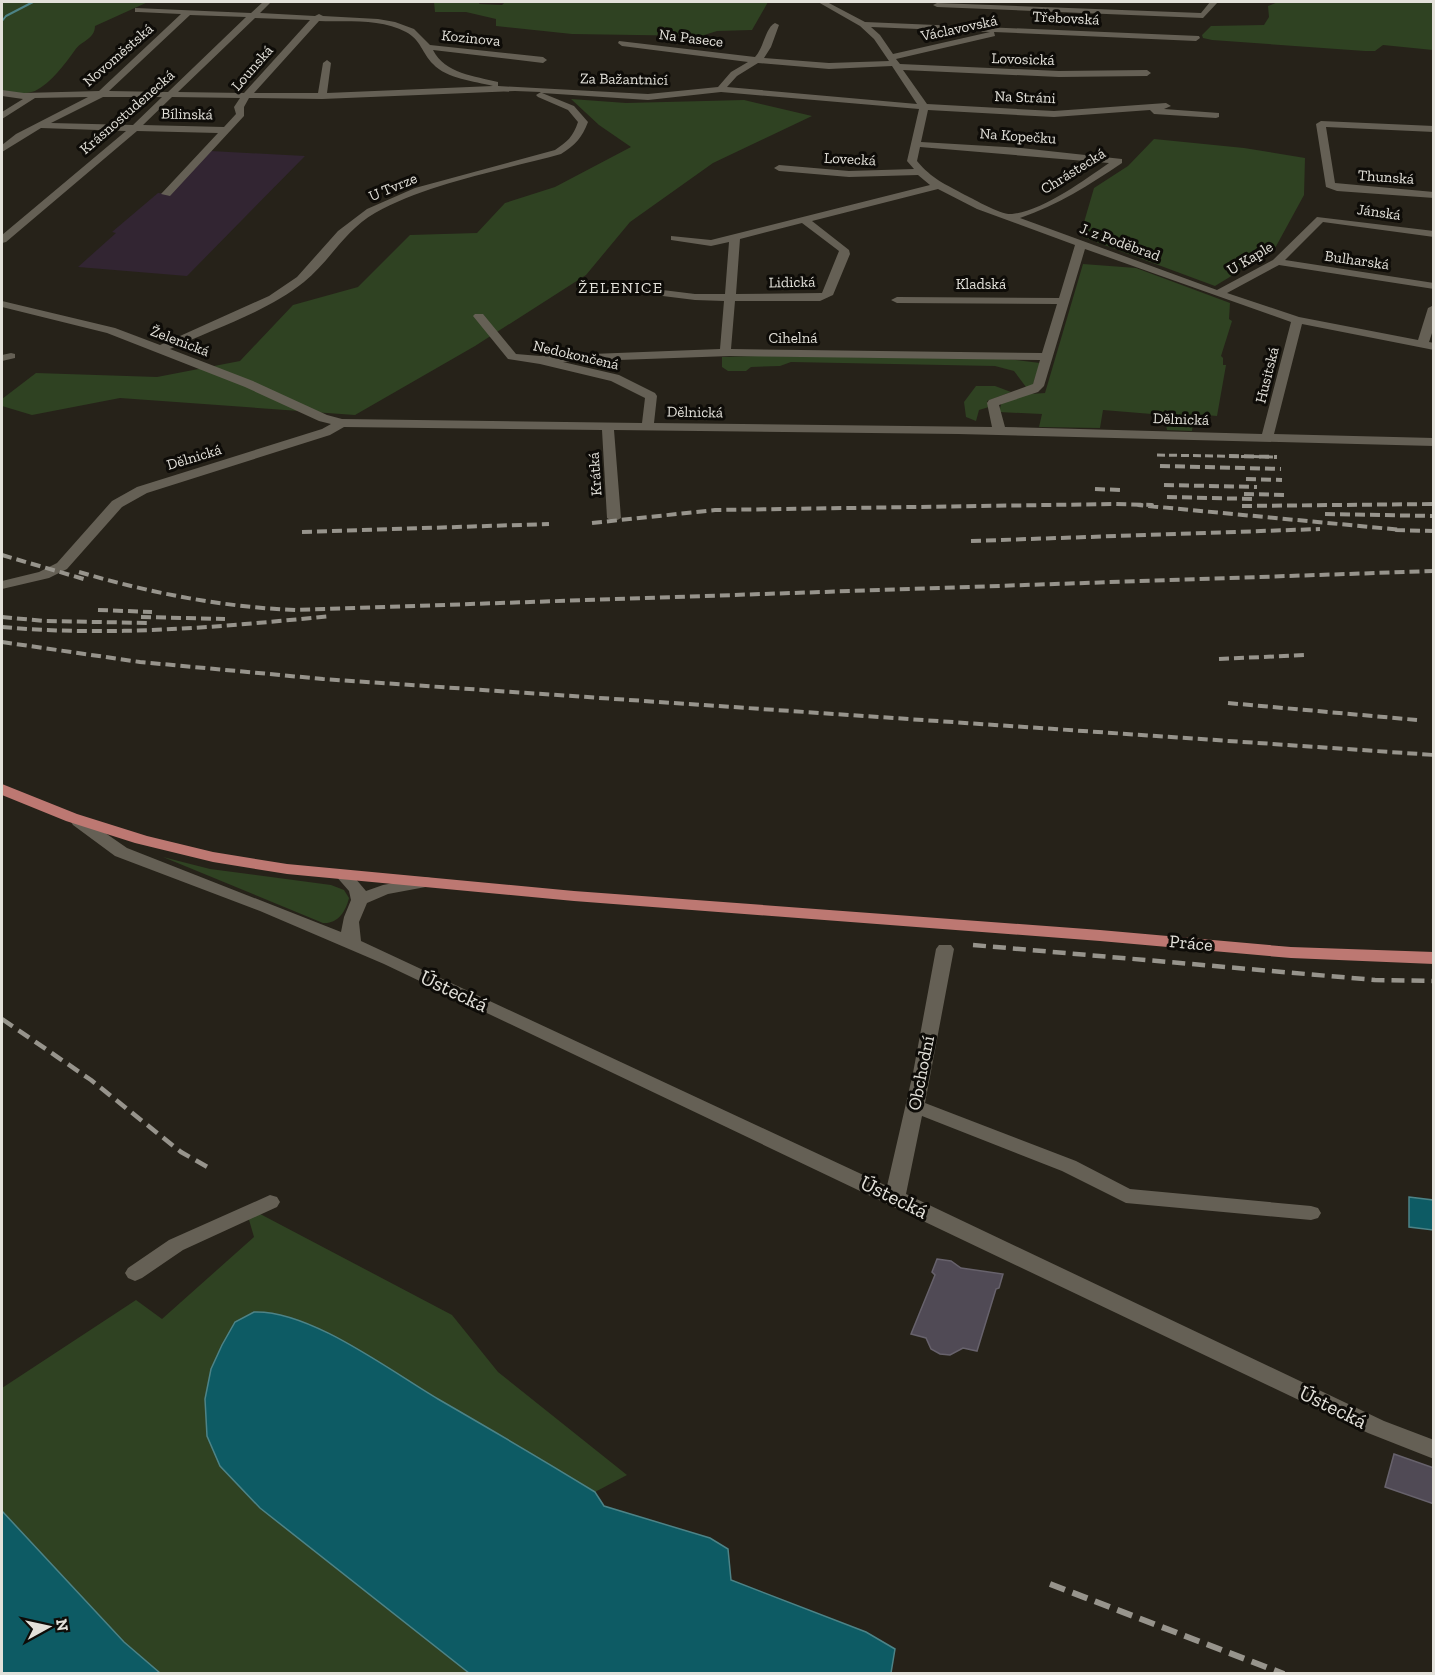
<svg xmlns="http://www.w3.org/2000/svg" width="1435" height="1675" viewBox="0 0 1435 1675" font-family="'Zilla Slab',serif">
  <rect width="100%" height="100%" fill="#262219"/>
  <path fill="#322532" d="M211,151L305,156L187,276L78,267L116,233L112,232L158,193L170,194Z"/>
  <path fill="#2f4222" d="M2,2H148L95,26C95,39 81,41 75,50C65,64 51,83 35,91C24,95 13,93 2,91Z
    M434,2H480L479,4L502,5L505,2H768L752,30L717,31L701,36L572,34L496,26V19L466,12H435Z
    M1278,2H1433V50L1383,45L1375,51H1365L1212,40L1203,38L1202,35L1211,26L1264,25L1269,17L1268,6Z
    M571,99L626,103L744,100L812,116L713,163L630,222L586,275L475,346L355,415L120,398L32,415L2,406V399L36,373L157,377L240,361L293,305L358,287L410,235L477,233L505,203L555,187L631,147L599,125Z
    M1154,139L1244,148L1305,158L1304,195L1274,250L1215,286L1080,236L1094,188L1128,166Z
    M1083,264L1136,268L1230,303L1229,319L1232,321L1221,356L1223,358V365H1226L1217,416L1194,414L1192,431L1167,430L1164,415L1103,410L1100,428L1039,427L1042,414L999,412L1002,401L1016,395L1045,393Z
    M756,356L1007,359L1040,363L1032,387H1026L1014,371L995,366L791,362L780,366L751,367L746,371H728L722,367V357Z
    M976,386H995L1011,392L987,401L989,407L979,410L976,421L966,417L964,402Z
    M163,857L210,869L331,885L344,890L349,898C346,911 338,924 323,923Z
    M245,1206L452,1315L498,1372L627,1475L595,1492C543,1460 490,1429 438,1399C389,1370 310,1310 254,1312L222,1345L211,1369L205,1399L220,1466L260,1508L469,1673H160L124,1642L2,1511V1388L136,1300L162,1319L254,1237Z"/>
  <path fill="#0d5b64" stroke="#4d8387" stroke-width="1.5" d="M1409,1197L1433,1200V1230L1409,1227Z
    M254,1312C310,1310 389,1370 438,1399C490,1429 543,1460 595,1492L604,1506L710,1538L728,1549L731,1580L866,1632L895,1649L891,1673H469L260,1508L220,1466L207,1436L205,1399L211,1369L222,1345L235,1322Z
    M2,1511L124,1642L160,1673H2Z"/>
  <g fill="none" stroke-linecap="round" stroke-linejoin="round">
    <path stroke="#4d8387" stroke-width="2" d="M2,21L6,16L33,2"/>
  </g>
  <path fill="#504a55" stroke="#67626c" stroke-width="1.5" d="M937,1259L951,1261L961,1268L1003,1274L999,1288L996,1289L977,1351L963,1348L950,1355L940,1354L931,1349L926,1338L911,1334L935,1275L932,1272Z
    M1394,1454L1434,1468V1504L1385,1487Z"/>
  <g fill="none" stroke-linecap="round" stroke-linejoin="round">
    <path fill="#656055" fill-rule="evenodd" d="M263,2H271L260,13L315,16L319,14L323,16L378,19L395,22L414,29L430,45L543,57L547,60L543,63L433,50C445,74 475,76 498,82V86L648,94L718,87L731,72L748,62L622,46L618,43L619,41L755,57C764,48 765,28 775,23L779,25L771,47L764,58L829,63L889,61L874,39L860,26L818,2H827L865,22L1199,36L1200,38L1196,41L994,32L995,36L896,59L900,64L1059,71L1147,70L1151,73L1147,76L1059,77L903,70L927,104L1054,111L1166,103L1171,106L1164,109L1219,113V117L1216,118L1154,114L1150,110L1054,117L928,110L921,142L1021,148L1122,159V163C1089,185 1058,205 1020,218L1217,290L1273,260L1317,217L1434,231V237L1323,222L1285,260L1434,283V289L1279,265L1227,293L1299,317L1418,340L1428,308L1434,305V327L1429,342L1434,343V350L1302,324L1274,434L1434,438V446L958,434L614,430L621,518L614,522L607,518L602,430L344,427L330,435L147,493L122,507L67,569L49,578L2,589V581L39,572L57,563L112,501L137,487L322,429L331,424L319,421L245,387L107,333L2,307V301L115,328L160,345L269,296L297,277L338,231L367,209L415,188L555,150C567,142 573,137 578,122L568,110L538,97L536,95L541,92L515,91L322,99L249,98L244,107V116L170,196L161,194L218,133L137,131L6,242L2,243V235L126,131L41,128L2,152V145L16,134L88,97L35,98L2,119V112L23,99L2,96V90L24,93L99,91L181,14L138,12H135V8L251,13ZM190,15L246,17L168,92L109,91ZM255,18L310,20L244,93L178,92ZM319,21C347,22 381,18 406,32C421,40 422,53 433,64C447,79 474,81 493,86L327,93L331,63L327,60L323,63L318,93H254ZM871,27L990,32L893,54L880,35ZM758,63L829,69L892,66L917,104L727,87L737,76ZM721,92L919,109L907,161L914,169L849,171L779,165L774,168L779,171L849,177L918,175L930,185L711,240L671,236V240L711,246L729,242L725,294H695L614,284L609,287L614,290L695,300L724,301L720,349L540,356L516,354L483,314H475L473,316L508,359L540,364L611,381L645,398L642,423L342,419L327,415L253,381L170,349C213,329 267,312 304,282C330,261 345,230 375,213C428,183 503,170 561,154C575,145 582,138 588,122L574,106L542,93L648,100ZM103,97H162L133,125L51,123ZM172,97L240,98L234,107L236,114L224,127L143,125ZM920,147L1109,163C1084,180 1043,211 1012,214C1000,215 976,200 965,195C945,184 932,179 917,161ZM938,189L977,209L1075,245L1059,298L897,297L891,300L897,303L1057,304L1042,353L731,349L735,301H820L833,295L850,254L849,250L812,221ZM802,223L839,251L822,293L736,294L740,239ZM1085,249L1291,322L1262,434L1005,427L999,405L1038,392L1044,386ZM730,356L1040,360L1033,384L989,400L987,403L992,427L654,423L657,396L655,393L619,375L563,362Z
      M1210,2H1218L1203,18L937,7L933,5L937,3L1201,13Z
      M1321,121L1434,126V132L1326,127L1335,183L1434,192V198L1337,191L1326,187L1316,124Z
      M11,353L15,354V358L2,361V355Z
      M79,817L85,819L127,848L341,932L344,917L351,900L349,891L335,875L337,871H349L366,891L383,885L425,877L431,878L433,882L431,886L388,894L367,903L359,922L361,941L887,1186L913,1073L936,949L939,945H951L954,949L925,1103L1076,1161L1130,1189L1311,1206L1318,1208L1321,1213L1318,1218L1311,1220L1126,1203L1062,1171L922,1116L906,1194L1384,1421L1434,1440V1459L1368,1433L384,964L260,911L115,856L73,825L71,822Z
      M270,1195L277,1197L280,1202L277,1207L183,1250L142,1278L135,1281L128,1278L125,1273L128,1268L169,1240Z"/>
    <path fill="#bd7872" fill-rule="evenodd" d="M2,784L77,814L147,836L213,852L287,864L574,891L1100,930L1291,947L1434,952V964L1291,958L1100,941L574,901L287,874L213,862L135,843L66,821L2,795Z"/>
    <path stroke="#97948c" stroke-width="3" stroke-dasharray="8 4" stroke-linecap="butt" d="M1157,455L1277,457"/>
    <path stroke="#97948c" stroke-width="4" stroke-dasharray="10 5" stroke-linecap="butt" d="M1229,456L1277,457
      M1160,466L1281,469
      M1246,479L1282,480
      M1164,485L1257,487
      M1095,489L1121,490
      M1244,494L1289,495
      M1167,497L1254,499
      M1242,506L1434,504
      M1325,514L1434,516
      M592,523L715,510L1114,504L1152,505H1138L1402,530
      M1395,530L1434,531
      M302,532L549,524
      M971,541L1320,529
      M2,555L87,580
      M79,572C151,593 221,607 296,610L1434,571
      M98,610L152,612
      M2,617L45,621L151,623
      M141,617L225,619
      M2,627C112,637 221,627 331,616
      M2,642L140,662L323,679L1434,755
      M1219,659L1305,655
      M1228,703L1417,720"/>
    <path stroke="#97948c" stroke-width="4.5" stroke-dasharray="13 7" stroke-linecap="butt" d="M973,945L1375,980L1434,981
      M2,1019L91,1080L181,1152L211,1169"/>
    <path stroke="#97948c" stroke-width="6" stroke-dasharray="16 8" stroke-linecap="butt" d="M1050,1584L1284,1674"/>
  </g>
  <g text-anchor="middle" stroke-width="6" stroke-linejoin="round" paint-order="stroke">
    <g font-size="15" fill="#e3e1da" stroke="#0e0c08">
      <text transform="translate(1066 18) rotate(3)" y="5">Třebovská</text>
      <text transform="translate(959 28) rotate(-12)" y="5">Václavovská</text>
      <text transform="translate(471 38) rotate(6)" y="5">Kozinova</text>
      <text transform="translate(691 38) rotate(7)" y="5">Na Pasece</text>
      <text transform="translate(118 55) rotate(-41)" y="5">Novoměstská</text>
      <text transform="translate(1023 59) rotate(2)" y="5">Lovosická</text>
      <text transform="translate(252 68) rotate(-49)" y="5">Lounská</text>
      <text transform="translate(624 79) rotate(1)" y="5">Za Bažantnicí</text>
      <text transform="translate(1025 97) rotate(2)" y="5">Na Stráni</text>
      <text transform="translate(127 112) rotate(-41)" y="5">Krásnostudenecká</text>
      <text transform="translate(187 114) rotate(1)" y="5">Bílinská</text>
      <text transform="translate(1018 136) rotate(4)" y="5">Na Kopečku</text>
      <text transform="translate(850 159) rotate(3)" y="5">Lovecká</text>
      <text transform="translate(1073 171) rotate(-32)" y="5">Chrástecká</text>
      <text transform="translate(1386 177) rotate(4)" y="5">Thunská</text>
      <text transform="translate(393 187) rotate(-23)" y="5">U Tvrze</text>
      <text transform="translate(1379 212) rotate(8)" y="5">Jánská</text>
      <text transform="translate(1120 242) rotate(20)" y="5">J. z Poděbrad</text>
      <text transform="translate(1250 258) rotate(-31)" y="5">U Kaple</text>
      <text transform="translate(1357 260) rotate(8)" y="5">Bulharská</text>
      <text transform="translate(792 282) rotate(-1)" y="5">Lidická</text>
      <text x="981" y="289">Kladská</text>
      <text x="793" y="343">Cihelná</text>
      <text transform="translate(180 341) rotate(21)" y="5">Želenická</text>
      <text transform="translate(576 355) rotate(13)" y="5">Nedokončená</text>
      <text transform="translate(1267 375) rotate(-76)" y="5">Husitská</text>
      <text transform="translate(695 412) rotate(1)" y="5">Dělnická</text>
      <text transform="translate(1181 419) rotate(2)" y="5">Dělnická</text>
      <text transform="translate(194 457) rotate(-17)" y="5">Dělnická</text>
      <text transform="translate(595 474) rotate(-94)" y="5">Krátká</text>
    </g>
    <g font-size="16" letter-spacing="1.5" fill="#e3e1da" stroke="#0e0c08">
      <text x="621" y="293">ŽELENICE</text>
    </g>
    <g font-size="18" fill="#e3e1da" stroke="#0e0c08">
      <text transform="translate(1191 943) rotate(5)" y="6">Práce</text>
      <text transform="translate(921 1073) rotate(-79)" y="6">Obchodní</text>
    </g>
    <g font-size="21" fill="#e3e1da" stroke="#0e0c08">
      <text transform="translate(454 991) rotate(25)" y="7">Ústecká</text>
      <text transform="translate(894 1197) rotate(26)" y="7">Ústecká</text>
      <text transform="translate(1333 1407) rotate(26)" y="7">Ústecká</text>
    </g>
  </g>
  <rect width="1435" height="1675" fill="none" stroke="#e3e1da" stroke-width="6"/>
  <g transform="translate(48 1627) rotate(82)" stroke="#0e0c08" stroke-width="4.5" paint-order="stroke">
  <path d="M0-4.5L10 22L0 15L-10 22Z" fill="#e3e1da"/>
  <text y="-9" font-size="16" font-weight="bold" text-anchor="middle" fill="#e3e1da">N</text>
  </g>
</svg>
